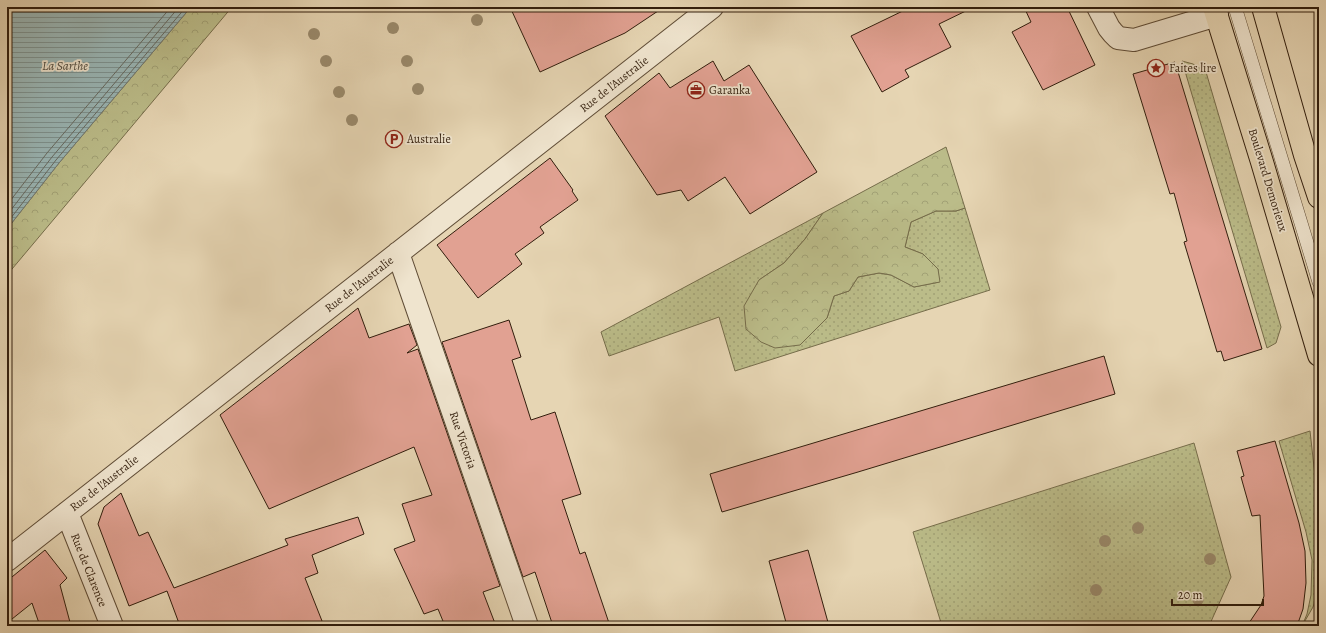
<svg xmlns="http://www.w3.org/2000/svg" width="1326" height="633" viewBox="0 0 1326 633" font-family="Alegreya,serif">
  <defs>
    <pattern id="grass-dots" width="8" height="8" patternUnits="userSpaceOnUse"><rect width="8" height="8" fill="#bbbc89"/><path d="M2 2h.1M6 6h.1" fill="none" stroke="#a1a175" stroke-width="1.8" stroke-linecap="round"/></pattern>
    <pattern id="forest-crowns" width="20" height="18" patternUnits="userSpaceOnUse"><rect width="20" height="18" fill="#bbbc89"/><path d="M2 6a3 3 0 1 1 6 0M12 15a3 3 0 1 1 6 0" fill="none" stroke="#a1a175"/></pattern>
    <pattern id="water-rules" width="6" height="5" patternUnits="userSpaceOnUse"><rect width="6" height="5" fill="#99b6b6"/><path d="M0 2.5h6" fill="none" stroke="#7d9392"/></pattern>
  </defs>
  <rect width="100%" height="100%" fill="#e6d5b3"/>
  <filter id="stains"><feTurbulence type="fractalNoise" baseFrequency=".005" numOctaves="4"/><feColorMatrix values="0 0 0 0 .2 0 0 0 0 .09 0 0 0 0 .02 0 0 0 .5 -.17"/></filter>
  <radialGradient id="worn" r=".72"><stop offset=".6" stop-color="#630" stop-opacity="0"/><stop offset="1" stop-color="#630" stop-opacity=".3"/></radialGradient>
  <path fill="url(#grass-dots)" stroke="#766d4b" d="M1182,61L1193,64L1206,72L1281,327L1276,343L1267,348Z
    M965,208L990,290L735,371L719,317L609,356L601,332L823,213L805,239L784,263L759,280L827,318L834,296L849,291L858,277L879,273L891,275L914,287L939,282L938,269L923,254L905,247L911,222L936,211H956Z
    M1310,431L1319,512V587L1313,607L1302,626L1307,614L1311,595L1312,560L1306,532L1279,441Z
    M1194,443L1231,577L1209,626H942L913,532Z"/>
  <path fill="url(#forest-crowns)" stroke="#766d4b" d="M191,7H232L7,275V229L59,163Z
    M946,147L965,208L956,211H936L911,222L905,247L923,254L938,269L940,282L914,287L891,275L879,273L858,277L849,291L834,296L827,318L800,345L775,348L761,342L746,329L744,306L759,280L784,263L805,239L823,213Z"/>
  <path fill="url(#water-rules)" stroke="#707972" d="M7,7H191L59,163L7,229Z"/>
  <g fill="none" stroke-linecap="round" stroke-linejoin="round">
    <path stroke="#666a62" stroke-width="1" d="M7,205L47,153L171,7
      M7,215L52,157L179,7
      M7,223L56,160L186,7"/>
  </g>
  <path fill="#e1a192" stroke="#321e0d" d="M510,7H664L625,33L540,72Z
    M911,7H974L939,24L951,47L905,70L909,77L882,92L851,36Z
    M1024,7H1067L1095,65L1043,90L1012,32L1031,22Z
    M713,61L724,81L749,65L817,172L750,214L725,177L688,201L681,190L657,195L605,116L659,73L670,88Z
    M1175,62L1262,349L1224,361L1221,351L1217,352L1184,242L1187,241L1174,193L1170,194L1133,74Z
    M550,158L573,190L572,191L578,200L540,227L544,233L515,254L522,264L478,298L437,245Z
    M358,308L369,338L409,324L417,345L407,353L418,349L500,586L483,592L496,626H445L438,609L424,614L394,549L415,541L402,504L432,495L414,447L269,509L220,415Z
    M509,320L521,357L512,360L531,420L555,412L581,494L562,500L580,554L585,552L610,626H553L535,572L523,577L442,342Z
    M1104,356L1115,394L858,472L722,512L710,474Z
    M1275,441L1299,523L1305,551L1306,583L1303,609L1297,626H1247L1261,605L1264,596L1260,515L1252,516L1241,477L1244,476L1237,451Z
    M121,493L139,536L148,532L174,588L288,545L285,539L358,517L364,534L312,555L318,573L305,578L324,626H180L167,591L129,606L98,524L104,507Z
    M45,550L67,578L60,585L71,626H40L32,603L7,623V581Z
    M808,550L829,626H787L769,561Z"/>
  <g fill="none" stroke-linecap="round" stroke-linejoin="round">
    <defs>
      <path id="service" d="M1235,7L1319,282"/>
      <path id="minor" d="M1098,7L1109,28L1113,33L1118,38L1134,40L1217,15
        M398,253L527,626
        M67,513L112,626
        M7,560L712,7"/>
      <path id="primary" d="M1214,7L1262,162L1319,355
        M1263,7L1305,155L1319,197"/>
    </defs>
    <use href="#service" stroke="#5f4c36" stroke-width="14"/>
    <use href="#minor" stroke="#5f4c36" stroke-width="24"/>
    <use href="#primary" stroke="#321e0d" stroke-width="24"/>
    <use href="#service" stroke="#efe4ce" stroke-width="13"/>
    <use href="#minor" stroke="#efe4ce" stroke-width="22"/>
    <use href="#primary" stroke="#e6d5b3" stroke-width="22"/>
  </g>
  <g fill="#9a8a6c">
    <circle cx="477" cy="20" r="6"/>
    <circle cx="393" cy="28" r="6"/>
    <circle cx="314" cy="34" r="6"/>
    <circle cx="326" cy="61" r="6"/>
    <circle cx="407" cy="61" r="6"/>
    <circle cx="418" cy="89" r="6"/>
    <circle cx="339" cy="92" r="6"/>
    <circle cx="352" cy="120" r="6"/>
    <circle cx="1138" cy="528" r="6"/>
    <circle cx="1105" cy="541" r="6"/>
    <circle cx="1210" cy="559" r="6"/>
    <circle cx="1096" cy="590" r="6"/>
    <circle cx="1198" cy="599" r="6"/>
  </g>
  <defs>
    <symbol id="sight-ring" viewBox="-11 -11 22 22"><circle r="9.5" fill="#efe4ce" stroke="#8f2418" stroke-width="1.5"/><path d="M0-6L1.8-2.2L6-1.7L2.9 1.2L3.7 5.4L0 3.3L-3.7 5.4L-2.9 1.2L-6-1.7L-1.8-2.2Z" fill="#8f2418"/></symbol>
    <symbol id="office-ring" viewBox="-11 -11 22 22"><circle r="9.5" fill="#efe4ce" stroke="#8f2418" stroke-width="1.5"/><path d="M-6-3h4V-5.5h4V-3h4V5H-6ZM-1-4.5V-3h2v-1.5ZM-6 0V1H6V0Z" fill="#8f2418"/></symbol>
    <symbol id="parking-ring" viewBox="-11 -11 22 22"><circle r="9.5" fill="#efe4ce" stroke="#8f2418" stroke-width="1.5"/><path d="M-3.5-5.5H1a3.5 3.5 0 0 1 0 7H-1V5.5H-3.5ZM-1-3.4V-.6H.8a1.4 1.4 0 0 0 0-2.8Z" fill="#8f2418"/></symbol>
  </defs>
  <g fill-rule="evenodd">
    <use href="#sight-ring" x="1146" y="58" width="20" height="20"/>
    <use href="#office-ring" x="686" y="80" width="20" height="20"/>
    <use href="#parking-ring" x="384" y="129" width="20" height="20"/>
  </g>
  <g text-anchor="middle" stroke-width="3.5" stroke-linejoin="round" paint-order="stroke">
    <g font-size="12" fill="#321e0d" stroke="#efe4ce" text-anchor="start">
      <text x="1169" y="72">Faites lire</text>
      <text x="709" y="94">Garanka</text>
      <text x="407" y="143">Australie</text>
    </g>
    <g font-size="12" fill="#321e0d" stroke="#efe4ce">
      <text transform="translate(614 84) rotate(-38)" y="4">Rue de l'Australie</text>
      <text transform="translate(1268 180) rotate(73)" y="4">Boulevard Demorieux</text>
      <text transform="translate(359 284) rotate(-38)" y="4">Rue de l'Australie</text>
      <text transform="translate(463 440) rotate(71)" y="4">Rue Victoria</text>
      <text transform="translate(104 483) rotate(-38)" y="4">Rue de l'Australie</text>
      <text transform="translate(89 570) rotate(68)" y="4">Rue de Clarence</text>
    </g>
    <g font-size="13" font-style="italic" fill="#514c40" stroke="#efe4ce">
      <text x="65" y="70">La Sarthe</text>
    </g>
  </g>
  <rect width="1326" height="633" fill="none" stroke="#e6d5b3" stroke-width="24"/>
  <rect x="8" y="8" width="1310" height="617" fill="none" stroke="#321e0d" stroke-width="2"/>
  <rect x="12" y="12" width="1302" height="609" fill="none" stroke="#321e0d"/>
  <path d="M1172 599v6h91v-6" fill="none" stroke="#321e0d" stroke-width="2"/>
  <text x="1178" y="599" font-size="12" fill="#321e0d" stroke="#efe4ce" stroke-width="3" paint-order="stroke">20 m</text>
  <rect width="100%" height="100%" filter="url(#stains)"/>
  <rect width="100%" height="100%" fill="url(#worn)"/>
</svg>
